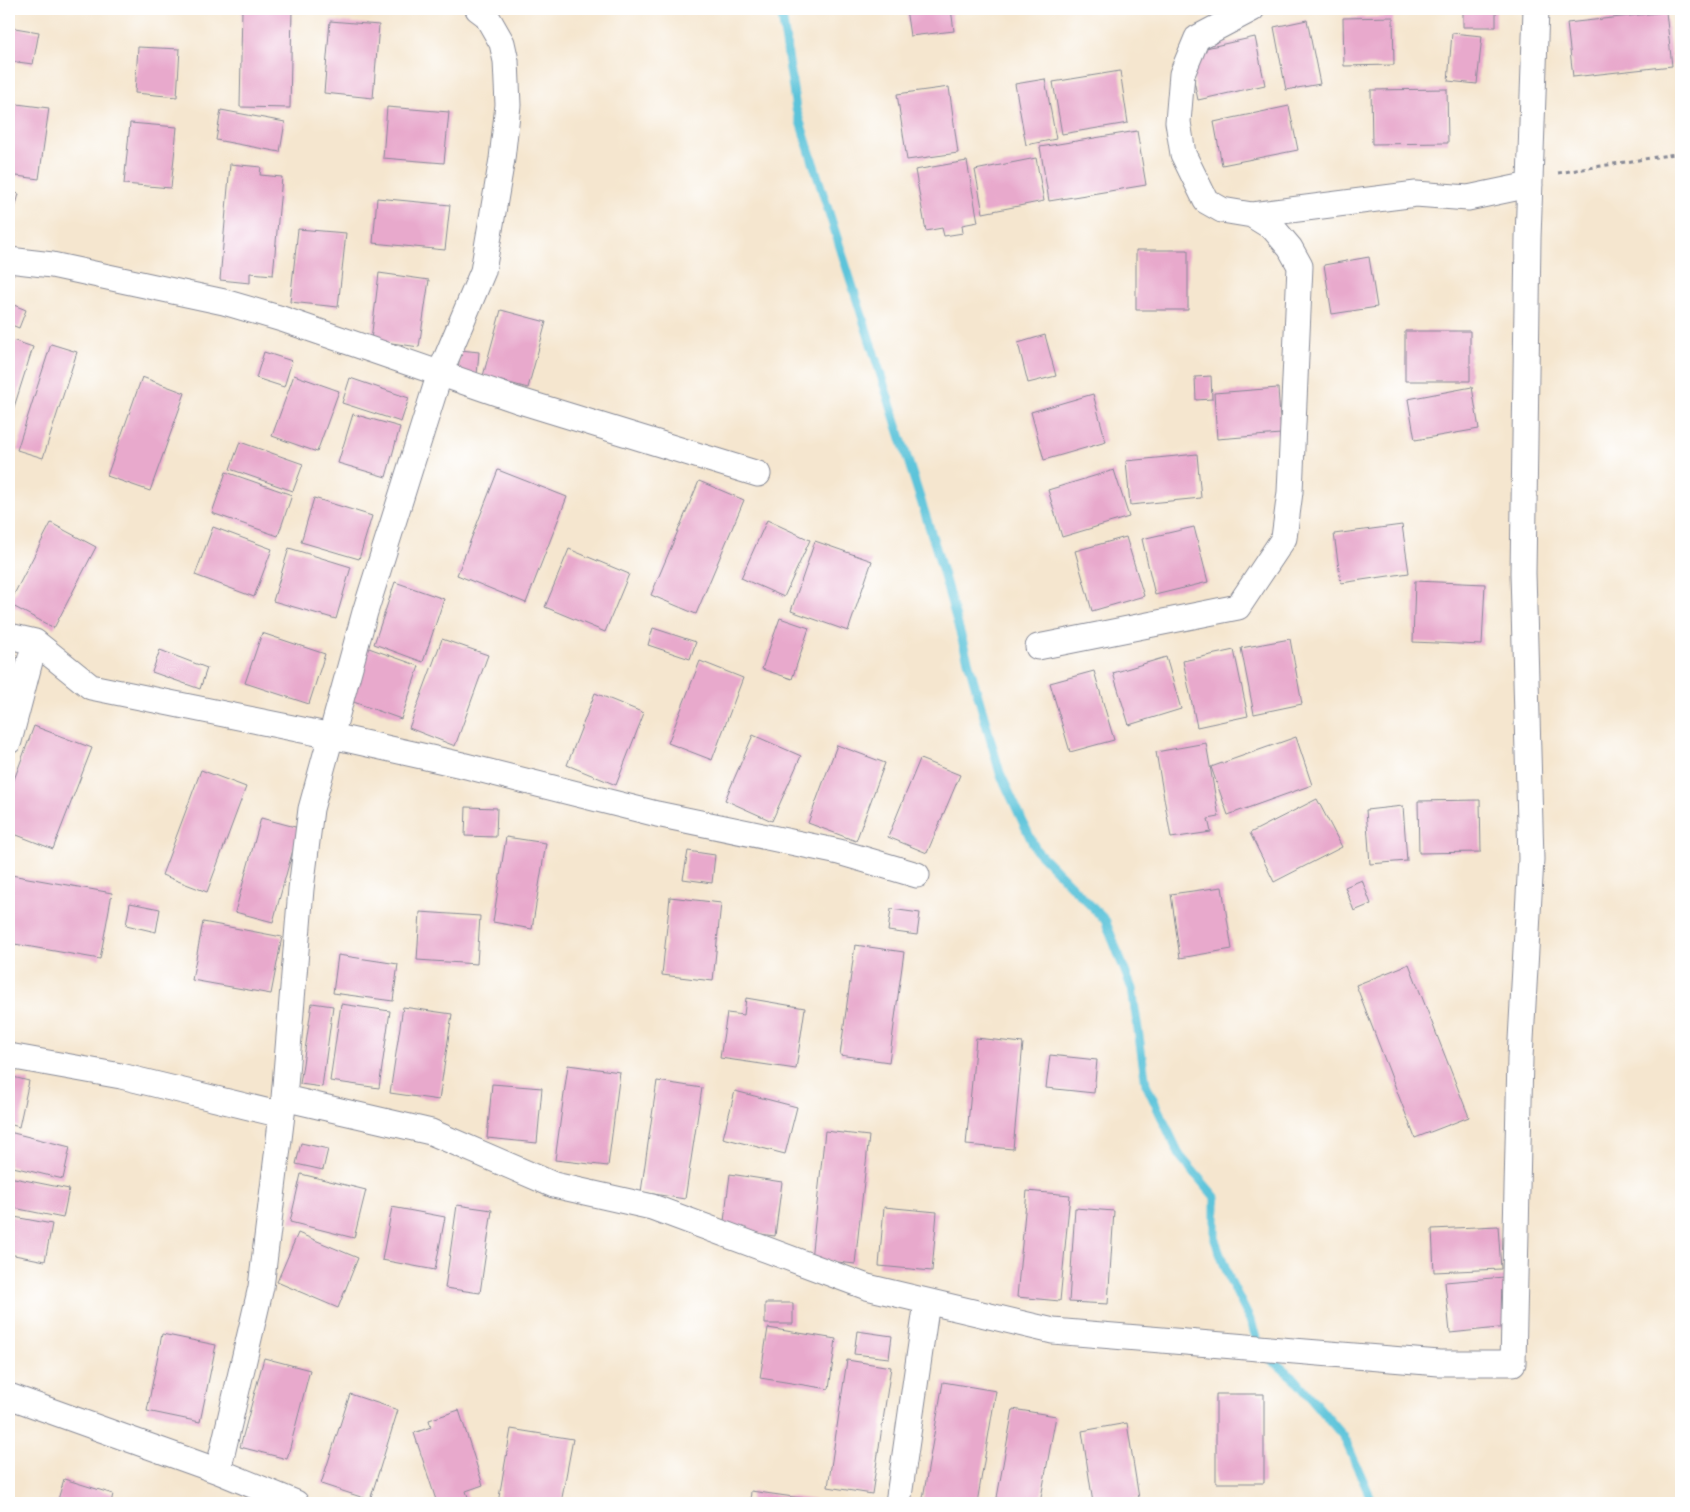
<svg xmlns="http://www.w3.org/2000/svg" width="1690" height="1512" viewBox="0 0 1690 1512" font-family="Kalam,sans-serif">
  <rect width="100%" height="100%" fill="#fff"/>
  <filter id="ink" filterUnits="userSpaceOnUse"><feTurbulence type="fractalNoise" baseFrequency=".02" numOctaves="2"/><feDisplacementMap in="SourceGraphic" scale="10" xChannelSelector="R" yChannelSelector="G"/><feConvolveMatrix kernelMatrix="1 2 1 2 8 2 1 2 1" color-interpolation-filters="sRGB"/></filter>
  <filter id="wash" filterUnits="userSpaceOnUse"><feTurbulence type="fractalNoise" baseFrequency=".0096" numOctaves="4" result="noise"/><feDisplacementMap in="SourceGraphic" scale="20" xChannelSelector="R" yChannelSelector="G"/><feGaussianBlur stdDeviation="1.12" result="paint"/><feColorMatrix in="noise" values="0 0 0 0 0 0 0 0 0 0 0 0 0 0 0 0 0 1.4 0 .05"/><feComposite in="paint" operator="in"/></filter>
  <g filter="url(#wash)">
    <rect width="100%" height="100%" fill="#f5e6cf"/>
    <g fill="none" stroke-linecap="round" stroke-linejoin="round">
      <path stroke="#5dc4da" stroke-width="9" d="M781,9L796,109L936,548L1000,773L1036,850L1105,920L1132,989L1146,1084L1180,1156L1215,1197V1240L1230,1280L1252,1324L1258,1345
        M1266,1355L1295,1379L1344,1437L1373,1503"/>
    </g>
    <g id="blocks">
      <path fill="#e8a9cc" d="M242,9H292L290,108L240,107Z
        M906,9H951L954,31L910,36Z
        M1463,9H1496V27H1463Z
        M1666,12L1672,66L1573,77L1567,23Z
        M1393,17L1394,65L1344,66L1343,18Z
        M1307,20L1320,84L1286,90L1274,27Z
        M330,21L379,25L373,98L324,93Z
        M9,27L39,32L33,64L9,61Z
        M1452,33L1482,36L1477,84L1448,81Z
        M1255,37L1265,85L1198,100L1188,52Z
        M138,47L180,49L177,97L135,93Z
        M1120,71L1128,123L1062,134L1053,82Z
        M1045,79L1056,139L1026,145L1015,84Z
        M949,87L958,153L907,160L897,94Z
        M1447,89L1448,143L1372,144L1371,90Z
        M9,103L49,108L39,179L9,175Z
        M1289,106L1298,150L1222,165L1214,122Z
        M387,107L449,112L444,163L383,158Z
        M221,110L285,122L280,152L216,140Z
        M130,123L177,127L171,188L124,184Z
        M1137,131L1146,185L1049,201L1040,147Z
        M1036,158L1044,201L983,213L975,170Z
        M967,161L978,222L962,225L963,233L944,236L942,228L926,231L915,170Z
        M230,164L261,167L260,175L282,177L273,275L250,273V283L220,280Z
        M9,191L19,194L9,230Z
        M377,198L450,205L445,250L373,243Z
        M298,229L346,233L338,307L290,302Z
        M1136,250H1188V310H1136Z
        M1369,257L1377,307L1332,314L1324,265Z
        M379,273L429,280L419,347L371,340Z
        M9,303L26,310L19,328L9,324Z
        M501,310L546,322L528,388L483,376Z
        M1405,331H1470V381H1405Z
        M1045,335L1056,376L1028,383L1018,343Z
        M9,339L33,347L9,423Z
        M51,344L77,352L43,458L17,450Z
        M460,350L479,352L477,375L458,373Z
        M264,352L292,361L284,387L256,378Z
        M294,375L339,391L317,452L272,436Z
        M1211,376L1212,399L1196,400L1195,377Z
        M142,377L185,393L150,491L107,476Z
        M350,378L409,398L401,422L342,403Z
        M1472,387L1479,429L1415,440L1408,399Z
        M1278,388L1281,434L1217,439L1214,393Z
        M1093,394L1106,442L1044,460L1031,412Z
        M353,414L400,427L386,477L338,463Z
        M240,442L303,464L293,491L230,469Z
        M1197,454L1201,498L1130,505L1126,461Z
        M498,470L567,497L526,603L457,575Z
        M1114,470L1129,517L1062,537L1048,490Z
        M226,472L292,495L278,536L212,513Z
        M699,481L744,500L696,614L651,595Z
        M314,498L372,516L359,559L301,542Z
        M767,520L810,540L784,597L741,578Z
        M51,523L96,547L54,628L9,604Z
        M1402,525L1409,573L1341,583L1334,534Z
        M213,527L272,549L254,597L195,575Z
        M1194,527L1208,582L1155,595L1142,539Z
        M1126,537L1144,596L1092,611L1075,551Z
        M815,541L872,561L848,631L791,611Z
        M289,548L351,567L336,619L273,601Z
        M569,549L629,574L605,632L545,607Z
        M1415,581L1485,584L1482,645L1413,642Z
        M395,582L444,599L423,662L374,644Z
        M780,618L809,628L792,679L762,669Z
        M653,628L696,642L690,659L648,645Z
        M262,633L325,654L309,704L245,683Z
        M442,639L488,655L455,746L409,728Z
        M1290,639L1302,704L1254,714L1241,648Z
        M366,647L419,666L401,719L348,700Z
        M160,650L207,668L200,689L152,672Z
        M1234,650L1248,716L1197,727L1183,661Z
        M1166,657L1181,709L1129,725L1113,673Z
        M700,661L743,678L712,760L668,743Z
        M1094,671L1114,740L1070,752L1050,683Z
        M595,693L644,713L616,785L567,765Z
        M34,726L92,748L53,849L9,832V793Z
        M753,735L801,756L772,821L725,800Z
        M1296,737L1312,785L1228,815L1211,767Z
        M1206,743L1219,817L1208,819L1211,832L1171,838L1156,752Z
        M837,745L885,763L856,841L808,823Z
        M920,759L960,775L927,853L888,837Z
        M201,770L246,787L207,892L162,875Z
        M1317,799L1342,847L1274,882L1250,833Z
        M1480,800L1481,852L1419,853L1418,801Z
        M1403,806L1407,861L1370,864L1366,810Z
        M466,807L497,808L496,837L465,836Z
        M261,818L299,828L273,922L235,912Z
        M506,837L546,843L532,929L493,922Z
        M688,851L715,855L712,883L683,879Z
        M11,875L112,893L100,959L9,943V886Z
        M1362,880L1371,904L1354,911L1345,887Z
        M1222,887L1232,949L1180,958L1171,894Z
        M670,897L721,903L713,981L662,975Z
        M130,903L160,909L156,932L126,925Z
        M891,909L920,913L917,935L888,931Z
        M420,912L480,916L477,964L417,960Z
        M203,922L282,937L271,994L192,980Z
        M855,945L904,952L889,1062L840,1055Z
        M338,955L398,964L393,1001L333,993Z
        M1409,964L1469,1117L1415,1138L1356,985Z
        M746,998L805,1008L796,1069L720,1058L727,1013L744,1015Z
        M312,1003L333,1006L322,1087L300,1084Z
        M341,1004L390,1011L379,1088L330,1081Z
        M403,1007L452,1014L439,1100L390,1093Z
        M976,1038L1023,1043L1013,1149L966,1145Z
        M1050,1055L1097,1060L1094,1093L1046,1088Z
        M568,1065L620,1072L608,1166L555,1160Z
        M9,1076L29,1081L19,1127L9,1124Z
        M657,1081L702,1088L685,1199L641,1192Z
        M492,1084L542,1088L537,1143L487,1138Z
        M735,1091L797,1107L785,1154L723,1138Z
        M825,1131L869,1136L855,1264L811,1259Z
        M9,1132L70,1147L63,1179L9,1166Z
        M301,1143L328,1149L323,1170L296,1164Z
        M301,1174L366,1190L354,1238L290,1222Z
        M730,1174L782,1182L775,1236L723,1229Z
        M9,1177L69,1189L63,1218L9,1207Z
        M1027,1191L1070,1195L1060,1301L1017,1297Z
        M457,1205L492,1210L480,1293L445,1288Z
        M392,1207L445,1217L435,1270L382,1260Z
        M884,1207L937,1212L932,1271L879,1266Z
        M1075,1208L1114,1211L1108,1304L1069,1302Z
        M9,1216L52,1224L45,1261L9,1254Z
        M1498,1226L1501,1269L1434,1272L1432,1229Z
        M298,1233L358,1258L338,1308L277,1282Z
        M1504,1277L1508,1327L1450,1333L1445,1282Z
        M765,1303H793V1324H765Z
        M768,1328L836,1339L829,1389L760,1378Z
        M857,1331L892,1336L889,1358L854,1354Z
        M162,1334L216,1345L200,1422L147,1411Z
        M264,1358L310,1370L287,1459L240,1447Z
        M847,1360L891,1367L872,1494L828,1487Z
        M943,1382L996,1391L977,1503H956L923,1498Z
        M350,1394L398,1410L370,1500L321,1484Z
        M1216,1394H1264V1483H1216Z
        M1013,1409L1056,1416L1040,1503H996Z
        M459,1410L483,1485L466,1491L470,1503H437L414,1433L431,1427L429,1420Z
        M1127,1423L1139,1498L1093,1503L1082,1431Z
        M511,1429L573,1439L561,1503H498Z
        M64,1479L113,1494L111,1503H57Z
        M751,1491L815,1500V1503H750Z"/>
    </g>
  </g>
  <g filter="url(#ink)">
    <use href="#blocks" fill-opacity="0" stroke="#888a96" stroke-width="1"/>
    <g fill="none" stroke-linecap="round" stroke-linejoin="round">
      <defs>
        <path id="minor" d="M1252,215L1416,194L1468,198L1530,185
          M9,260L52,265L224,302L282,319L517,400L758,474
          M9,636L35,642L91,687L332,736L462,765L657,814L839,852L917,875
          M1038,647L1238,607L1284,538L1290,492L1300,266L1290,248L1273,228L1252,215L1222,210L1206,201L1183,154L1178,122L1182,74L1197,38L1252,9
          M9,741L35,642
          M9,1056L121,1076L282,1115
          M284,1098L431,1132L554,1185L652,1207L867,1287L1053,1331L1439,1363H1513L1520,1058L1531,859L1523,573L1528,238L1536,9
          M9,1396L218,1471L296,1503
          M218,1471L261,1287L284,1098L301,889L311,809L365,612L440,373L483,271L502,159L508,105L506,61L502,43L486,15L478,9
          M898,1503L927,1302"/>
      </defs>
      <use href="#minor" stroke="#888a96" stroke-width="27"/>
      <path stroke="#888a96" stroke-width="3" stroke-dasharray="4 4" stroke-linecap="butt" d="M1558,173L1681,153"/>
      <use href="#minor" stroke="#fff" stroke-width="25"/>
    </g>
  </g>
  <rect width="1690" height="1512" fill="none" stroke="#fff" stroke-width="30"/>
</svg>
